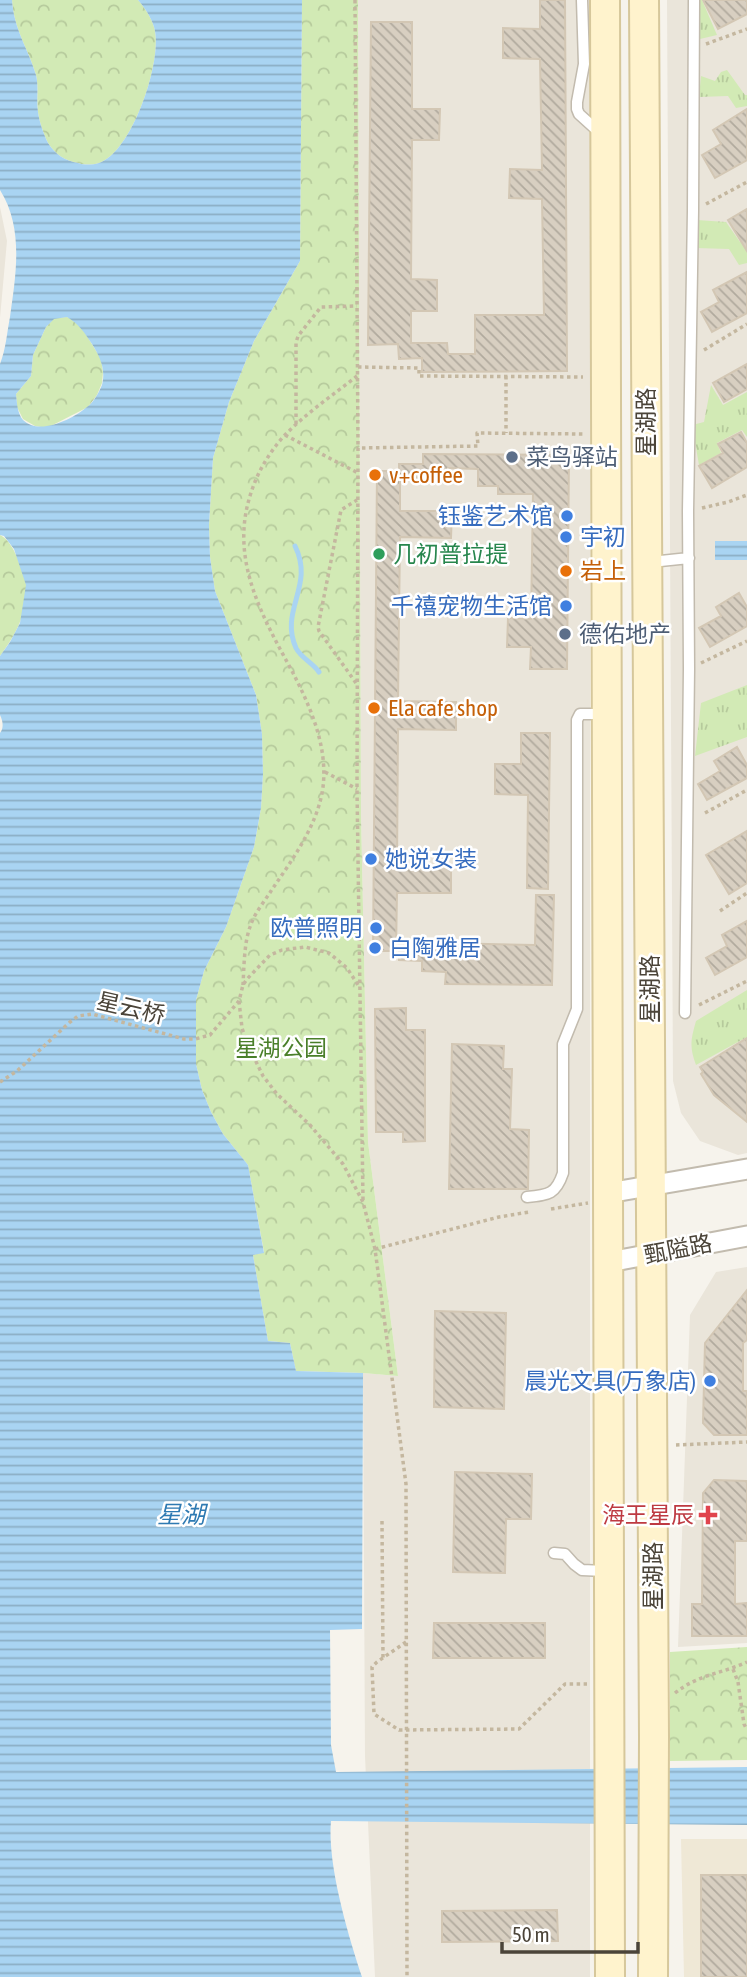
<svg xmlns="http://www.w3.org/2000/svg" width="747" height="1977" viewBox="0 0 747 1977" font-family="'Asap Condensed','Noto Sans SC',sans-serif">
  <defs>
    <pattern id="grass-tufts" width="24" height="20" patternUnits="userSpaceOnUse" patternTransform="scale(1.75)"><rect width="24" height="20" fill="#d2eab5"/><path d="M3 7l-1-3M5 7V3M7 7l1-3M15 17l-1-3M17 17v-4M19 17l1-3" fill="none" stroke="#b6ca9c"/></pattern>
    <pattern id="forest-crowns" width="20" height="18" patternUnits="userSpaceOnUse" patternTransform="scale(1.75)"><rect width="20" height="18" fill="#d2eab5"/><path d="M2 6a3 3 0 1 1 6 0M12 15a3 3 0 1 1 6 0" fill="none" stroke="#b6ca9c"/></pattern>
    <pattern id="water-rules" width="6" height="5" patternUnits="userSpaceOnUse" patternTransform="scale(1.75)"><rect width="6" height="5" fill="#a9d4f2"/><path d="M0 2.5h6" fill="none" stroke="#8caec5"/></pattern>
    <pattern id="building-back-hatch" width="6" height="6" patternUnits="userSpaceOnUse" patternTransform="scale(1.75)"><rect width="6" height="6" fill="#d8cfc1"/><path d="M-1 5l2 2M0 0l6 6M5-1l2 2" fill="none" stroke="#b1aa9e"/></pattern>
  </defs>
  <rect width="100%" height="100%" fill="#f6f3ec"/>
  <path fill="#eae5da" d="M358,0H590V1977H375L365,1756L363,1373L398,1376L368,1142L361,816Z
    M667,0H747V1153L738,1155L700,1141L681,1113L673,1081Z
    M0,207L7,241L0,318Z
    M747,1267V1643L678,1647L690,1315L716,1272Z"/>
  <path fill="#efe8d6" d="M681,1839H747V1977H684Z"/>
  <path fill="url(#grass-tufts)" d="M698,0H702L717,35L700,39Z
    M727,70L745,95H747V106L736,108L728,96L699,97L701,76L715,81L721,72Z
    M697,220L726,222L740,242L747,239V263L739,265L729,249L695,248Z
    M711,385L723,405L747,392V437L742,430L717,443L721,453L699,465L692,425L704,422Z
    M747,685V737L695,756L701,703Z
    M747,990V1037L696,1065C689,1047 691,1039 696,1021Z"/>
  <path fill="url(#forest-crowns)" d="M12,0H138C145,8 151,17 154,27C164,58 132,153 99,163C92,165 84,165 78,163C65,161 55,154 48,143C44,135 39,121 38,112C36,100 39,87 36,75C28,48 14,30 12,0Z
    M302,0H358L361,816L368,1142L398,1376L363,1373L296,1371L290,1343L268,1341L253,1255L264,1252L248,1165L223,1134L211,1112L202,1090L196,1064V1000L204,971L226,927L254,847L261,808L263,774L262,734L256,695L215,591L210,557L209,525L213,458L229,402L254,341L300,261Z
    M67,317L79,323L101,359L103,372L102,383L97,395L88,407L47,428L35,426L23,419L17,407L16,394L31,376L33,355L46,327L54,318Z
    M0,535C8,539 13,548 17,557C20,565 25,574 26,583C30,609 15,636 0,656Z
    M747,1647V1760L670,1761V1652Z"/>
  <path fill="url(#water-rules)" fill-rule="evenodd" d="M0,0H12C14,30 28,48 36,75C39,87 36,100 38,112C39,121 44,135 48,143C55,154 65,161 78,163C84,165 92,165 99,163C132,153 164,58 154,27C151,17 145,8 138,0H302L300,261L254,341L229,402L213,458L209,525L210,557L215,591L256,695L262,734L263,774L261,808L254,847L226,927L204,971L196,1000V1064L202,1090L211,1112L223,1134L248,1165L264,1253L253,1255L268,1341L290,1343L296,1371L363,1373L362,1629L330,1630L331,1745L336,1772L747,1767V1825L331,1821C327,1864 348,1935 362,1977H0V733C4,728 3,721 0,715V656L10,642L20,623L26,585L14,549L4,536L0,535V364C6,349 7,332 10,317C16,274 24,228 0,190ZM67,317C79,324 84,332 92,344C100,357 106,369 102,385C99,392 94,402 87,407C73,419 39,436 23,420C17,413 17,402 16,394L31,376L33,355L46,327L54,319Z
    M715,541H747V560H715Z"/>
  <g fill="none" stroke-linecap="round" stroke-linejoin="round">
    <path stroke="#a9d4f2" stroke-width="5" d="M295,546C315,586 279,610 296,648C301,658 313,663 319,672"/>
  </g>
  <path fill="url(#building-back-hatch)" stroke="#d3c7b4" stroke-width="2" d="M540,0H565L567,371L422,372V358L399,359L398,344L368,345L371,22H412V109H440L439,140H412L411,279L437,280V311H411V343H447L448,354H475V315H544L542,199L509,198L510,169L542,170L540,59L503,58V28L540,29Z
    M703,0H747V14L718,29Z
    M747,109V160L715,178L702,155L721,144L713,130Z
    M747,209V251L728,220Z
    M747,272V313L712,332L701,312L719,302L713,290Z
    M747,364V389L724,402L713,383Z
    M741,432L747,443V467L712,488L699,466L723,453L718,444Z
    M423,454L569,455L567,669H530L531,647H507L508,618L531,619L533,494H498V486H478V469L448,468V478H400V511H452L451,538L400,537L398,701L456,702V730L398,729L397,866L451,867V893H397L396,951H373L377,471H399V464H423Z
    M739,593L747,607V626L710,647L699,628L721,616L716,607Z
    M521,733H550L548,889L527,888L528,795L495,794V764H521Z
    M737,747L747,765V778L707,800L698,784L720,771L714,761Z
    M747,831V883L729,894L706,855Z
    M536,895H554L552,985L445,984L446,972L422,971V961L399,960V942L535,945Z
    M747,921V957L715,975L706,958L727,946L722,935Z
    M406,1008V1030H425V1141L403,1142V1132H376L375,1009Z
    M747,1038V1122L714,1095L701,1074L703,1072L700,1067Z
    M452,1044L504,1046L503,1069H512L510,1129L529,1130L528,1189H449Z
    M747,1290V1340L743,1343V1391H747V1435H714L703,1423L705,1343Z
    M435,1311L506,1313L504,1409L434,1407Z
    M455,1472L532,1474L531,1519H506L505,1573L453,1572Z
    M714,1480L747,1481V1541H735V1604L747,1603V1636H692V1604H702L703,1493Z
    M434,1623H545V1658H433Z
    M701,1875H747V1977H701Z
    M557,1910L558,1941L442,1942V1911Z"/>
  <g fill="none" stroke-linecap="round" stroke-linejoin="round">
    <defs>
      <path id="lane" d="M582,0L584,64L577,102V109L579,114L600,133
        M651,562L689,558
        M685,1013L689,669L688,511L693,211L694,0
        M527,1197C549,1195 556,1194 563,1173V1044L577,1009V720L580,714H603
        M554,1553L565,1554L574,1564L582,1570L605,1571"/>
      <path id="street" d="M608,1193L747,1169
        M609,1262L747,1236"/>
      <path id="secondary" d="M605,0L610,1977
        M644,0L654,1737L653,1977"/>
    </defs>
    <use href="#lane" stroke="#c2bbae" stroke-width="13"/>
    <use href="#street" stroke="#c2bbae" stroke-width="23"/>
    <use href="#secondary" stroke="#d6c79b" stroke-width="32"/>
    <path stroke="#c4b79f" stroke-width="3.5" stroke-dasharray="3.5 3.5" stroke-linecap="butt" d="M355,0L358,448
      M706,44L747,29
      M706,204L747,182
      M704,350L747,324
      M358,367L419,368V376L583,377
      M506,376V433
      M296,424V343L298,336L321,307L357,306
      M285,435L358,473
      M702,508L728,502L747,495
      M701,663L747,641
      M356,683L319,631L318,627L341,510L357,500
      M325,772L357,789
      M705,813L747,790
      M720,911L747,893
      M243,985C244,968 244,943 250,927C254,914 264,902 271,891C292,860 318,825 323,787C328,746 310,706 292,671C262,616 230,560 250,496C257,473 268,454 284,436C305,414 333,395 357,376
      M239,1001L242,1028L247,1043L263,1076L277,1094L310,1125L343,1164L363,1202L375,1249L406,1484L407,1977
      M699,1005L747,981
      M0,1082L17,1071L70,1022L78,1016L92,1014L184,1039H195L210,1035L239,1001L243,985L247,979L270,955L282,950L305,947L329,953L347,968L360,988
      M363,1200L357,789L358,448L478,446L477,433L583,434
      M551,1209L588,1203
      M375,1249L499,1217L529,1212
      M676,1445L747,1442
      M382,1521L383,1658
      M406,1642L377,1662L372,1667L374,1714L399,1730L519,1729L565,1684H587
      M733,1669L738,1682L744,1724L747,1730
      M675,1693C699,1674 721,1674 747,1662"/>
    <use href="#lane" stroke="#fff" stroke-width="10"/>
    <use href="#street" stroke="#fff" stroke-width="19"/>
    <use href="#secondary" stroke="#fff3cd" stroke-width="28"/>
  </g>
  <g fill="#5c6f8a" stroke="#fff" stroke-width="2.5">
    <circle cx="512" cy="457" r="7"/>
    <circle cx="565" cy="634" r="7"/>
  </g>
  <g fill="#e8710a" stroke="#fff" stroke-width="2.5">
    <circle cx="375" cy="475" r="7"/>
    <circle cx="566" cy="571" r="7"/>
    <circle cx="374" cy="708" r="7"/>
  </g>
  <g fill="#3f7fe0" stroke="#fff" stroke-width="2.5">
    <circle cx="567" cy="516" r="7"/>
    <circle cx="566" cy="537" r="7"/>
    <circle cx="566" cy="606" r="7"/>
    <circle cx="371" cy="859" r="7"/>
    <circle cx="376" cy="928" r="7"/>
    <circle cx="375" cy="948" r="7"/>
    <circle cx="710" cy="1381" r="7"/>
  </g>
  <circle fill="#2e9e5b" stroke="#fff" stroke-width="2.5" cx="379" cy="554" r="7"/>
  <path fill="#e0444e" stroke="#fff" stroke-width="2.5" d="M704.5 1504.5h7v7h7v7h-7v7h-7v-7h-7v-7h7z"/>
  <g text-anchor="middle" stroke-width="5" stroke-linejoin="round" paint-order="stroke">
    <g font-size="23" fill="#4b4439" stroke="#fff">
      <text transform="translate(646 422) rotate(-90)" y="8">星湖路</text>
      <text transform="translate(650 989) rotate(-90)" y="8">星湖路</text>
      <text transform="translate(131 1008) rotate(13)" y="8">星云桥</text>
      <text transform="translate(678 1249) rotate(-11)" y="8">甄隘路</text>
      <text transform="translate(653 1576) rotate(-90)" y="8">星湖路</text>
    </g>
    <g font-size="23" fill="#4e5e75" stroke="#fff" text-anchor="start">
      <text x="526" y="465">菜鸟驿站</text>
      <text x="579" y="642">德佑地产</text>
    </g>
    <g font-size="23" fill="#c56008" stroke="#fff" text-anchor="start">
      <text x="389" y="483">v+coffee</text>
      <text x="580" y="579">岩上</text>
      <text x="388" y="716">Ela cafe shop</text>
    </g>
    <g font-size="23" fill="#366cbe" stroke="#fff" text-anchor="end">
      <text x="553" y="524">钰鉴艺术馆</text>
      <text x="580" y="545" text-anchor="start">宇初</text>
      <text x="552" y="614">千禧宠物生活馆</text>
      <text x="385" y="867" text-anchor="start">她说女装</text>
      <text x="362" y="936">欧普照明</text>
      <text x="389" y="956" text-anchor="start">白陶雅居</text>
      <text x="696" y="1389">晨光文具(万象店)</text>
    </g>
    <g font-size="23" fill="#27864d" stroke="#fff" text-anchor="start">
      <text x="393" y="562">几初普拉提</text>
    </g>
    <g font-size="23" fill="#4a7f2a" stroke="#fff">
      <text x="281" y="1056">星湖公园</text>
    </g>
    <g font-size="23" fill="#be3a42" stroke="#fff" text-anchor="end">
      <text x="694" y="1523">海王星辰</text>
    </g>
    <g font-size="24" font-style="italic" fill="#2e7ab2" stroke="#fff">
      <text x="181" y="1523">星湖</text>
    </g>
  </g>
  <path d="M502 1942v10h136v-10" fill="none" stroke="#4b4439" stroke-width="3.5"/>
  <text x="512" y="1942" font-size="21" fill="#4b4439" stroke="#ffffff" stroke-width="5" paint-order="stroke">50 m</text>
</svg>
